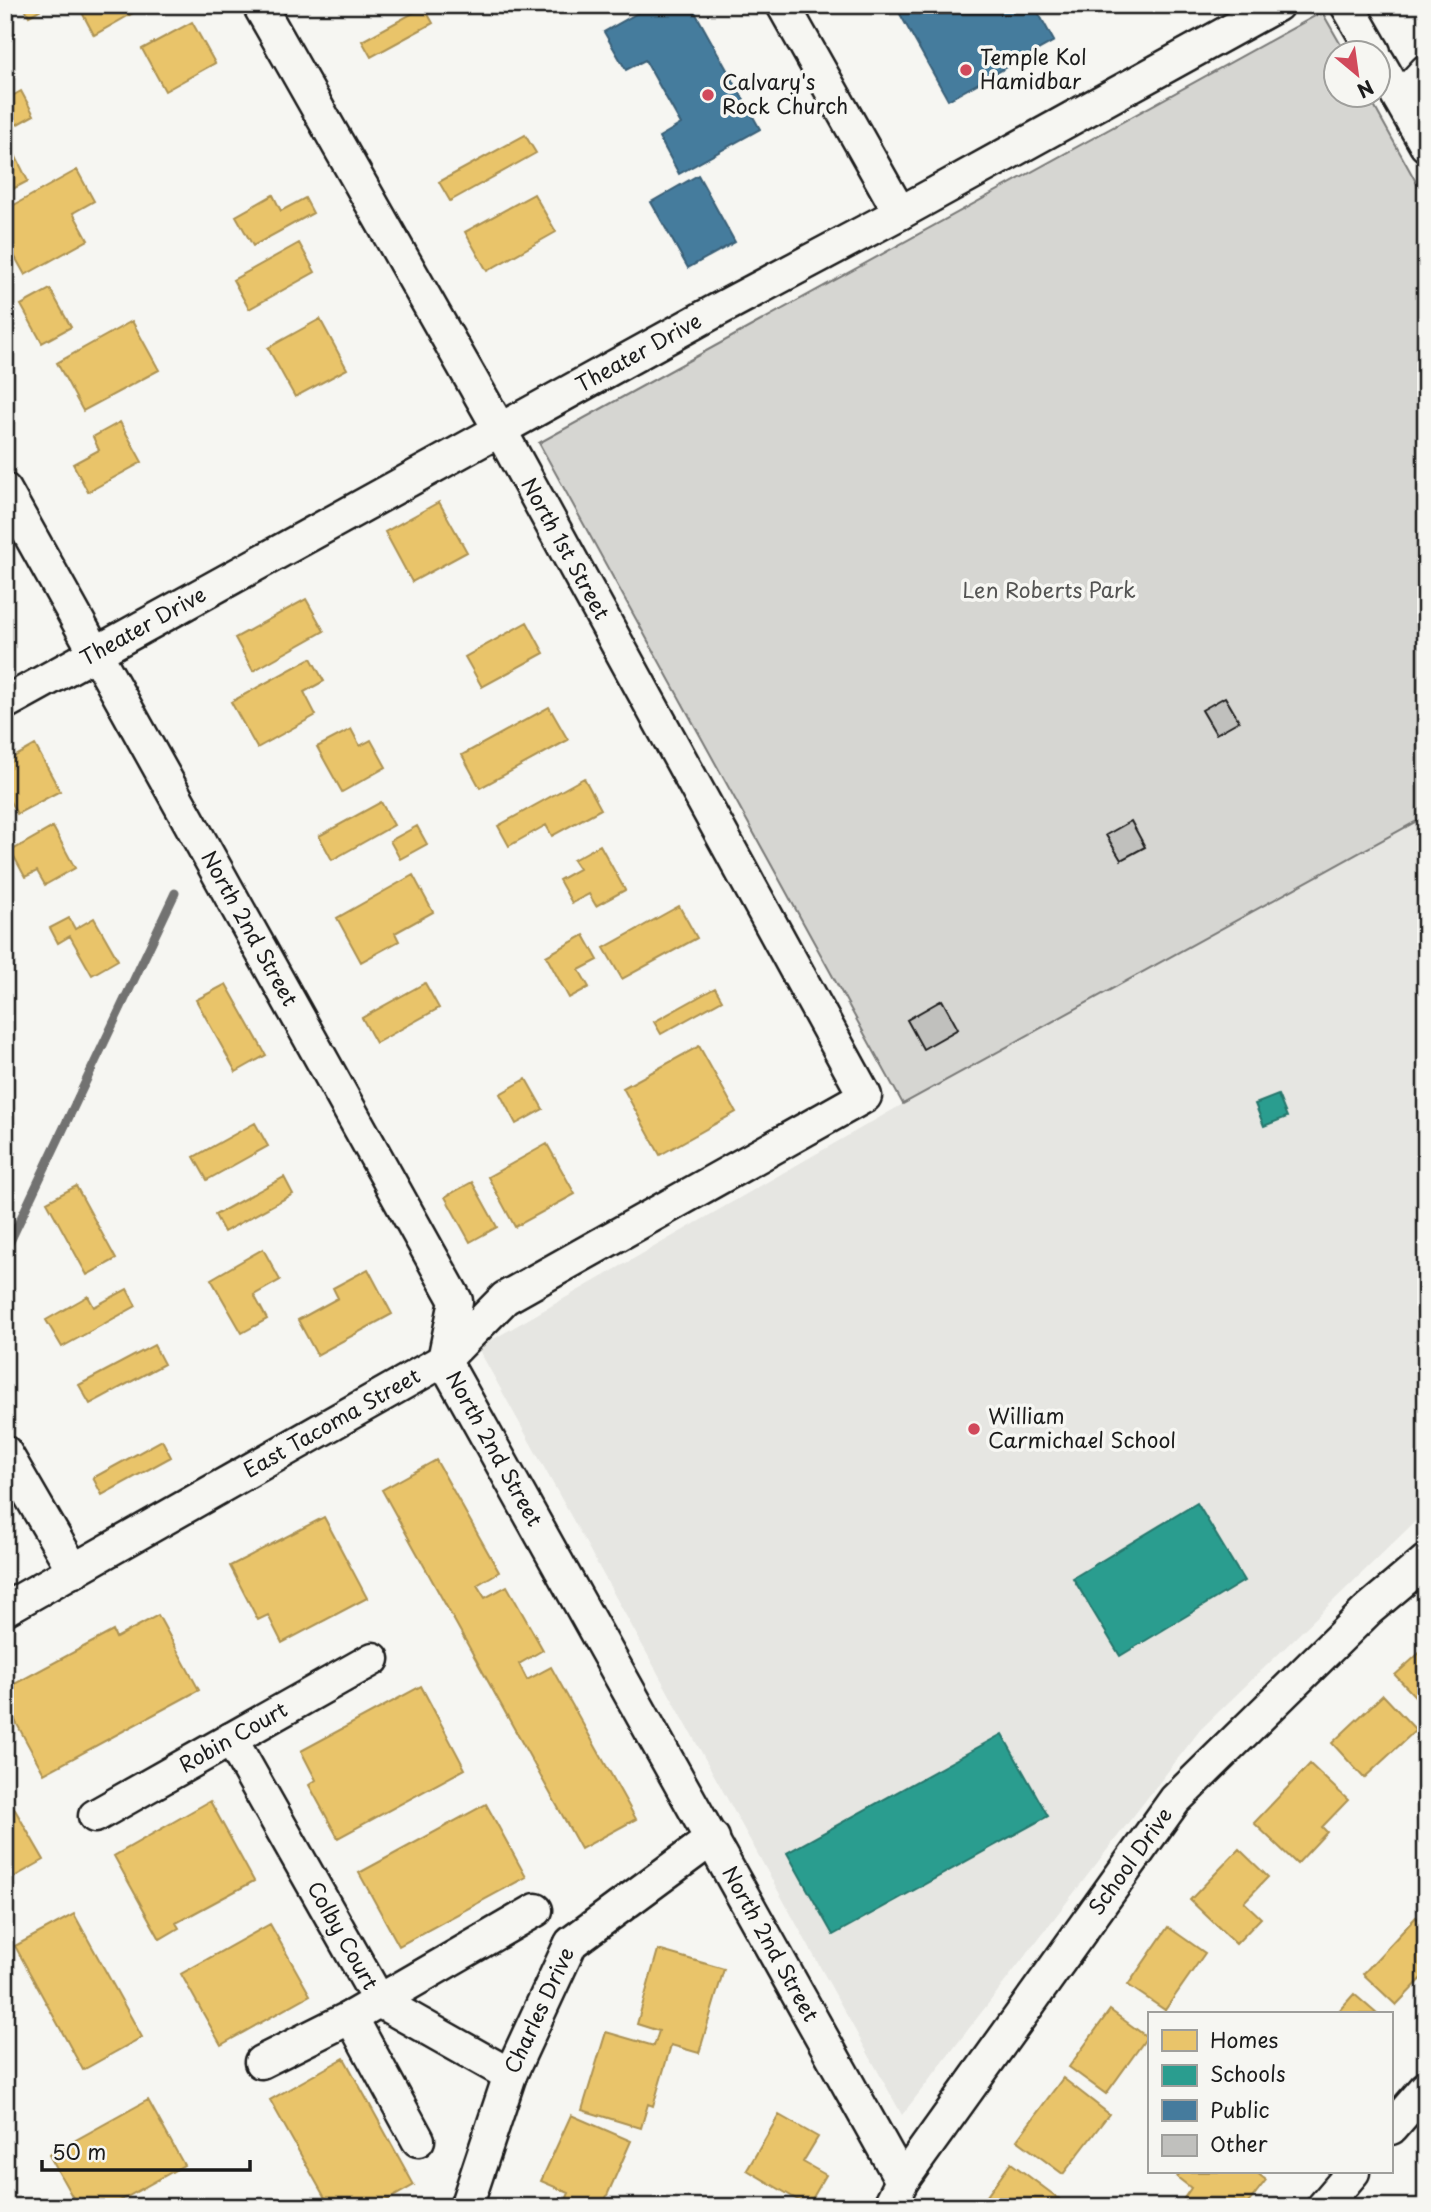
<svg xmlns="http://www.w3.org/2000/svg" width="1431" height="2212" viewBox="0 0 1431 2212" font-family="'Playpen Sans',sans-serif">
  <rect width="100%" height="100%" fill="#f6f6f2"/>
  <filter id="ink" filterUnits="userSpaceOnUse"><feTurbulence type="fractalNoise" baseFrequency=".0143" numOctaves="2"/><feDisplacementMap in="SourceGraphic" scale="14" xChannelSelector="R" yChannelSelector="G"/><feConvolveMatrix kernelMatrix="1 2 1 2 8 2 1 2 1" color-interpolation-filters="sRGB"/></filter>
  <g filter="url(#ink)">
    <path fill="#e6e6e2" d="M1426,814V1511L1200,1730L902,2115L478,1348L903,1104Z"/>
    <path fill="#d6d6d2" stroke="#797977" stroke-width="2" d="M1322,12L1345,52H1336V94L1368,95L1426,200V816L903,1104L539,443Z"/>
    <path fill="#e9c46a" stroke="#ac9253" stroke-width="2" d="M23,5H48L29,16Z
      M78,5H147L94,35Z
      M424,7L433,23L371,57L362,41Z
      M192,22L215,63L165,91L142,49Z
      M21,91L34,115L5,131V100Z
      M525,135L536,153L450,201L439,182Z
      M15,155L28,181L5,193V160Z
      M77,170L94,201L73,213L88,240L25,275L5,239V210Z
      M534,194L556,232L487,271L465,232Z
      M273,195L281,211L305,198L313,213L253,246L236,216Z
      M299,243L315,272L249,309L233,280Z
      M50,289L71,327L42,343L21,305Z
      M320,319L347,369L295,397L268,348Z
      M132,321L159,370L83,411L57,363Z
      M120,422L142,462L88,492L73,464L99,450L93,437Z
      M439,502L467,552L412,582L385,532Z
      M306,599L324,631L253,671L235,638Z
      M527,622L544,653L482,687L465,657Z
      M311,658L324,681L304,692L316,715L257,748L231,702Z
      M549,707L568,740L480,788L462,755Z
      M351,729L360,746L371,740L386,767L342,792L317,747Z
      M35,745L60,791L17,814L5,793V762Z
      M584,778L601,809L552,836L546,825L509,846L498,826Z
      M381,802L394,825L332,860L319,836Z
      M417,826L427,844L400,859L390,841Z
      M53,827L75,868L45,885L37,871L25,877L11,851Z
      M600,845L625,890L596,906L589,894L572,903L559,880L579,869L573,860Z
      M413,875L433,912L395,933L399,941L361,962L337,918Z
      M679,906L697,938L622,979L604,948Z
      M69,918L75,929L94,918L118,960L92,975L70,936L58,943L50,928Z
      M584,935L598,960L579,970L589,987L569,998L546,956Z
      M425,983L439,1008L376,1043L362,1018Z
      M226,984L266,1055L236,1072L196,1000Z
      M715,988L722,1000L661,1034L654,1022Z
      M699,1046L736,1112L660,1155L623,1088Z
      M526,1079L543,1109L516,1124L500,1094Z
      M255,1123L268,1146L207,1180L194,1157Z
      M547,1144L575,1194L515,1227L488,1177Z
      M284,1177L293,1194L224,1232L215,1215Z
      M472,1182L497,1227L470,1242L445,1197Z
      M76,1186L116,1259L87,1275L47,1202Z
      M263,1249L280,1280L254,1295L267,1319L242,1333L211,1279Z
      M368,1269L392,1314L317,1355L298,1320L338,1298L333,1288Z
      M127,1289L136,1306L62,1347L46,1320L88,1296L94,1307Z
      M154,1345L164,1364L90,1404L79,1385Z
      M162,1440L171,1457L102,1495L93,1478Z
      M436,1460L499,1572L477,1585L485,1598L507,1586L543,1650L519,1664L527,1680L551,1667L636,1819L581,1849L382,1490Z
      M324,1517L367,1598L282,1643L268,1615L258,1620L230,1566Z
      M158,1615L199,1690L44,1774L5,1702V1689L113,1631L116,1638Z
      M1426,1647V1708L1395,1675Z
      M421,1686L465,1769L338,1838L309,1785L316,1780L301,1751Z
      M1383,1695L1416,1730L1364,1778L1332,1743Z
      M1310,1764L1348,1800L1322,1827L1327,1832L1297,1864L1254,1823Z
      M7,1796L44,1860L5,1882V1797Z
      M210,1801L254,1881L176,1923L179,1928L160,1939L114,1856Z
      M486,1804L526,1877L399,1946L359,1873Z
      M1239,1849L1268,1877L1244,1902L1261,1918L1236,1944L1190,1900Z
      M74,1914L142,2037L83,2070L15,1946Z
      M1416,1917L1426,1926V1974L1396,2005L1363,1974Z
      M270,1924L310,1995L221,2045L181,1974Z
      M1168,1927L1205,1953L1165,2010L1128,1985Z
      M658,1950L724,1969L699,2053L671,2045L653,2106L648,2104L641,2128L582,2110L606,2032L654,2046L659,2031L637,2024Z
      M1354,1994L1377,2014H1336Z
      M1110,2010L1147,2037L1106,2094L1069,2067Z
      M344,2058L414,2185L375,2207H330L270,2100Z
      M1063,2078L1109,2114L1063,2174L1017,2140Z
      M148,2100L184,2165L109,2207H78L49,2155Z
      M571,2115L631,2141L602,2207H563L569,2193L541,2181Z
      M779,2115L818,2137L803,2162L826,2175L808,2206L747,2170Z
      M1011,2163L1070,2207H979Z
      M1181,2172H1256L1266,2180L1245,2207H1178L1191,2188L1177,2177Z"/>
    <path fill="#2a9d8f" stroke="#26766c" stroke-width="2" d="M1278,1095L1287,1117L1264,1126L1255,1104Z
      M1197,1503L1244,1581L1120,1656L1073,1578Z
      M1002,1734L1048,1816L833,1935L787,1853Z"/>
    <path fill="#457b9d" stroke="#395e76" stroke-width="2" d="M652,5H691L760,129L679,174L659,137L681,124L645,60L626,70L604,32Z
      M895,5H1034L1054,41L948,100Z
      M698,175L735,242L688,268L651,202Z"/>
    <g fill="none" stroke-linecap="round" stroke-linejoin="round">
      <path stroke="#727271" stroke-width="9" d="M5,1252L175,893"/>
    </g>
    <path fill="#c0c0bd" stroke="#1c1c1c" stroke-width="2" d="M1225,697L1239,721L1216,734L1202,710Z
      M1131,821L1145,847L1121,860L1106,835Z
      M942,1000L958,1029L923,1049L907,1020Z"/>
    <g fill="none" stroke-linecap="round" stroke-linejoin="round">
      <defs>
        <g id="street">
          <path d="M783,5L900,213"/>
          <path d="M1347,5L1374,52"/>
          <path d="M1378,61L1426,145"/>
          <path d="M1400,99L1426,71"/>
          <path id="s1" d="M5,490L456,1301L444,1360L902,2181"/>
          <path id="s2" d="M5,703L708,315L900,213L1277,5"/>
          <path d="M5,1452L74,1571"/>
          <path id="s3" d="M5,1609L444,1360L505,1298L865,1096L500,430L259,5"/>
          <path id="s4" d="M231,1739L379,2001L510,2075"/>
          <path id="s5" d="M95,1816L373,1659"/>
          <path d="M351,2017L418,2140"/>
          <path d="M261,2062L351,2017L536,1910"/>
          <path d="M1391,2128L1426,2088"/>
          <path id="s6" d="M466,2207L510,2075L571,1943L713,1838"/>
          <path id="s7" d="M889,2207L902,2181L1175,1800L1368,1610L1426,1561"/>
          <path d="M1323,2207L1353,2172"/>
        </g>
      </defs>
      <use href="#street" stroke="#1c1c1c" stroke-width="37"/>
      <use href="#street" stroke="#f6f6f2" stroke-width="32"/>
    </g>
  </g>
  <g fill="#d1495b" stroke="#f6f6f2" stroke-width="2.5">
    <circle cx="966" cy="70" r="7"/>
    <circle cx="708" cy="95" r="7"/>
    <circle cx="974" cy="1429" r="7"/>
  </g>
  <g text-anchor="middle" stroke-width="7" stroke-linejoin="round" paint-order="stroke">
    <g font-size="21" fill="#1c1c1c" stroke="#f6f6f2" text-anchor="start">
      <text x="980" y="65">Temple Kol<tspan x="980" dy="24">Hamidbar</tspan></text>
      <text x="722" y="90">Calvary's<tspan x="722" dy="24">Rock Church</tspan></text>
      <text x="988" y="1424">William<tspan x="988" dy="24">Carmichael School</tspan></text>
    </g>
    <g font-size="21" fill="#1c1c1c" stroke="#f6f6f2">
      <text dy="7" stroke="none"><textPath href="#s2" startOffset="724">Theater Drive</textPath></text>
      <text transform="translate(565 549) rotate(61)" y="7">North 1st Street</text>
      <text dy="7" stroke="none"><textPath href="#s2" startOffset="158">Theater Drive</textPath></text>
      <text dy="7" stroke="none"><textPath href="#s1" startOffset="502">North 2nd Street</textPath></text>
      <text dy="7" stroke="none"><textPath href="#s3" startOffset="376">East Tacoma Street</textPath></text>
      <text dy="7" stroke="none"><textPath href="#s1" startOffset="1090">North 2nd Street</textPath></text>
      <text dy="7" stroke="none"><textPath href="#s5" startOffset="159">Robin Court</textPath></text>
      <text dy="7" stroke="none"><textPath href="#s7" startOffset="422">School Drive</textPath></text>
      <text dy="7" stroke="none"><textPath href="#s4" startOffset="226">Colby Court</textPath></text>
      <text dy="7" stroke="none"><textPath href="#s1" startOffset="1657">North 2nd Street</textPath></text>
      <text dy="7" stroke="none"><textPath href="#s6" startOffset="210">Charles Drive</textPath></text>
    </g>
    <g font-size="21" fill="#545453" stroke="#f6f6f2">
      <text x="1049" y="598">Len Roberts Park</text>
    </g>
  </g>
  <rect width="1431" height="2212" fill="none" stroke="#f6f6f2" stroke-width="28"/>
  <rect x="14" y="14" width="1403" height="2184" fill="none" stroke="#1c1c1c" stroke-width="2.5" filter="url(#ink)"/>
  <rect x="1148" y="2012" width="245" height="161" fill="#f6f6f2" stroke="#9f9f9c" stroke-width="2"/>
  <rect x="1162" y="2030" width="35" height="21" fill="#e9c46a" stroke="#9f9f9c" stroke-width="2"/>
  <text x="1210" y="2048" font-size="21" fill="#1c1c1c">Homes</text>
  <rect x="1162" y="2065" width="35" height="21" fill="#2a9d8f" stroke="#9f9f9c" stroke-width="2"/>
  <text x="1210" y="2082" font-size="21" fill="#1c1c1c">Schools</text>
  <rect x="1162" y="2100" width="35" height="21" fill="#457b9d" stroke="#9f9f9c" stroke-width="2"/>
  <text x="1210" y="2118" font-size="21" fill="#1c1c1c">Public</text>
  <rect x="1162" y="2135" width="35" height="21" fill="#c0c0bd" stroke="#9f9f9c" stroke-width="2"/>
  <text x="1210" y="2152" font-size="21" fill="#1c1c1c">Other</text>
  <g transform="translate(1357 74) rotate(151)"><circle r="33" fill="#f6f6f2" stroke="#9f9f9c" stroke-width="2"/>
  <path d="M0-5L12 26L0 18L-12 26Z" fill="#d1495b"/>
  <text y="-10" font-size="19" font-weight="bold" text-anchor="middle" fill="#1c1c1c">N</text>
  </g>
  <path d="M42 2160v10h208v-10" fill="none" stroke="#1c1c1c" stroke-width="3.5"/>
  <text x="52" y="2160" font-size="21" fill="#1c1c1c" stroke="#f6f6f2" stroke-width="5" paint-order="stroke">50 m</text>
</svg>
